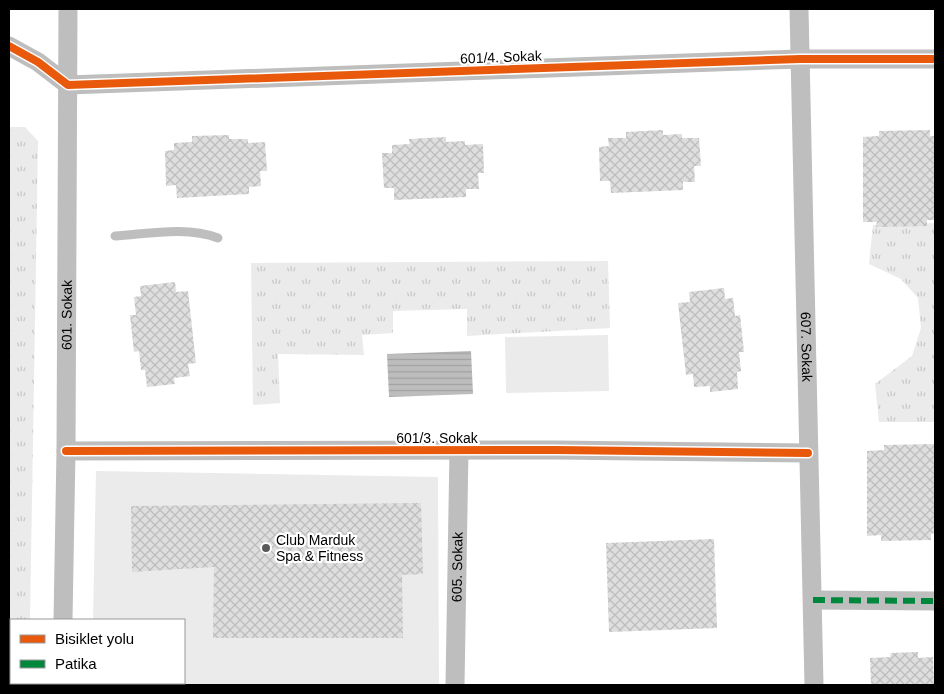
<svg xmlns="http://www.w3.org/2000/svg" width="944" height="694" viewBox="0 0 944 694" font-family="Helvetica,sans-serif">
  <defs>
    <pattern id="grass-tufts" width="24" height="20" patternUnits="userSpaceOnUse" patternTransform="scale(1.25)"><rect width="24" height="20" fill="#ebebeb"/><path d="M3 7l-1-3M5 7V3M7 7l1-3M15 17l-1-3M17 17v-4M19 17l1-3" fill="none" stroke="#c8c8c8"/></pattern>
    <pattern id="water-rules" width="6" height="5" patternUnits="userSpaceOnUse" patternTransform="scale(1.25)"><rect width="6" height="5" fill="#bdbdbd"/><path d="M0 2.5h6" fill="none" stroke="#a1a1a1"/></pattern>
    <pattern id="building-cross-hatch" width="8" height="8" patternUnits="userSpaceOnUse" patternTransform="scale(1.25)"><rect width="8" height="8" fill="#dedede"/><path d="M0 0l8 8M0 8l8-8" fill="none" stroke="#bdbdbd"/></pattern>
  </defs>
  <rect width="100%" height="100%" fill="#fff"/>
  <path fill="url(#grass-tufts)" d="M9,127H25L38,141L30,620H11V683H29V685H9Z
    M935,223V422H879L875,384L912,356L921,328L918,298L901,279L869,264L873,225Z
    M608,261L610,328L467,336V309L393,311V333L362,335L364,355L278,354L280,403L253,405L251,263Z"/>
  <path fill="#ebebeb" d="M608,335L609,391L506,393L505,337Z
    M96,471L438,477L439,685H92V683H184V620H93Z"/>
  <path fill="url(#water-rules)" d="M471,351L473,394L389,397L387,354Z"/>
  <path fill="url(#building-cross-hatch)" d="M663,130V135L682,134V138H699L701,166H694L695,182H683V190L611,193L610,181H600L599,147L609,146L608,138H626V132Z
    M930,130V136H935V220H927V226L876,227L877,222H863V137L879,136V131Z
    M229,135V139H248V143L265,142L267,171H260L261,186L249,187V194L177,198L176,185L166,186L165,151L174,150V143L192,142V136Z
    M446,137V142L465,141V145L483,144L484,173H478L479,189H466V197L394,200V188H384L382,153H392V145L410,144L409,139Z
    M175,282L176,292L188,291L196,363L188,364L190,376L174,378L175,384L147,387L145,370H141L139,351L134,352L130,315H136L134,297L141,296L140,286Z
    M724,288L725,299L733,298L735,316L740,315L744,352H739L741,371L737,372L738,389L710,392V386L694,387L693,374L686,375L678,303L690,302L689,292Z
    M934,444L935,533L931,534V540L881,541V535L867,536V451L884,450V445Z
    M421,503L423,574L402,575L403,638H213L214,567L132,572L131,506Z
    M714,539L717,628L609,632L606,543Z
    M918,652V658L933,657L934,685H871L870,658L890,657L891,653Z"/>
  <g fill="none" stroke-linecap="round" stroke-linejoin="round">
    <path stroke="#bebebe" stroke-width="9" d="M115,236C148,234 186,226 218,238"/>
    <g stroke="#bebebe" stroke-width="19">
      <path id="s1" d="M799,9L814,685"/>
      <path d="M9,46L38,62L68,85L800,59H935"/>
      <path d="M66,451L556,450L808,453"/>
      <path d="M813,600L935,601"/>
      <path id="s2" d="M63,620L66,451L68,9"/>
      <path d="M61,685V683"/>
      <path id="s3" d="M455,685L459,450"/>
    </g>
    <path stroke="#00873e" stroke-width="6" stroke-dasharray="12 6" stroke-linecap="butt" d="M813,600L935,601"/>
    <defs>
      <path id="cycleway" d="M9,46L38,62L68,85L800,59H935
        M66,451L556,450L808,453"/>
    </defs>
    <use href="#cycleway" stroke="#fff" stroke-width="11"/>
    <use href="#cycleway" stroke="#e8590c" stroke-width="8"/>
  </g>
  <circle fill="#595959" stroke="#fff" stroke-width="2" cx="266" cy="548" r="5"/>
  <g text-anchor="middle" stroke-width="4.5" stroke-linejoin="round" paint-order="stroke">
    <g font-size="14" fill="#000" stroke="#fff">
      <text transform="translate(501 57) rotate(-2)" y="5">601/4. Sokak</text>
      <text dy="5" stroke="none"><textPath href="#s2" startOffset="305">601. Sokak</textPath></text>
      <text dy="5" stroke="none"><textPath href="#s1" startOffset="338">607. Sokak</textPath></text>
      <text x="437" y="443">601/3. Sokak</text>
      <text dy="5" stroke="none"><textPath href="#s3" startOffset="118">605. Sokak</textPath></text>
    </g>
    <g font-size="14" fill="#000" stroke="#fff" text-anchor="start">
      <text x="276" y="545">Club Marduk<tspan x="276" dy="16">Spa &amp; Fitness</tspan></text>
    </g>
  </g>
  <rect width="944" height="694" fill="none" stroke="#000000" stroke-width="20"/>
  <rect x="10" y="619" width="175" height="65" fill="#ffffff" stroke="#999999"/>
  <rect x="20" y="635" width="25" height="8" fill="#e8590c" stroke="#999999"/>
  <text x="55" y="644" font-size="15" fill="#000000">Bisiklet yolu</text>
  <rect x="20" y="660" width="25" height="8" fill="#00873e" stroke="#999999"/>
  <text x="55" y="669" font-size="15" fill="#000000">Patika</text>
</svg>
